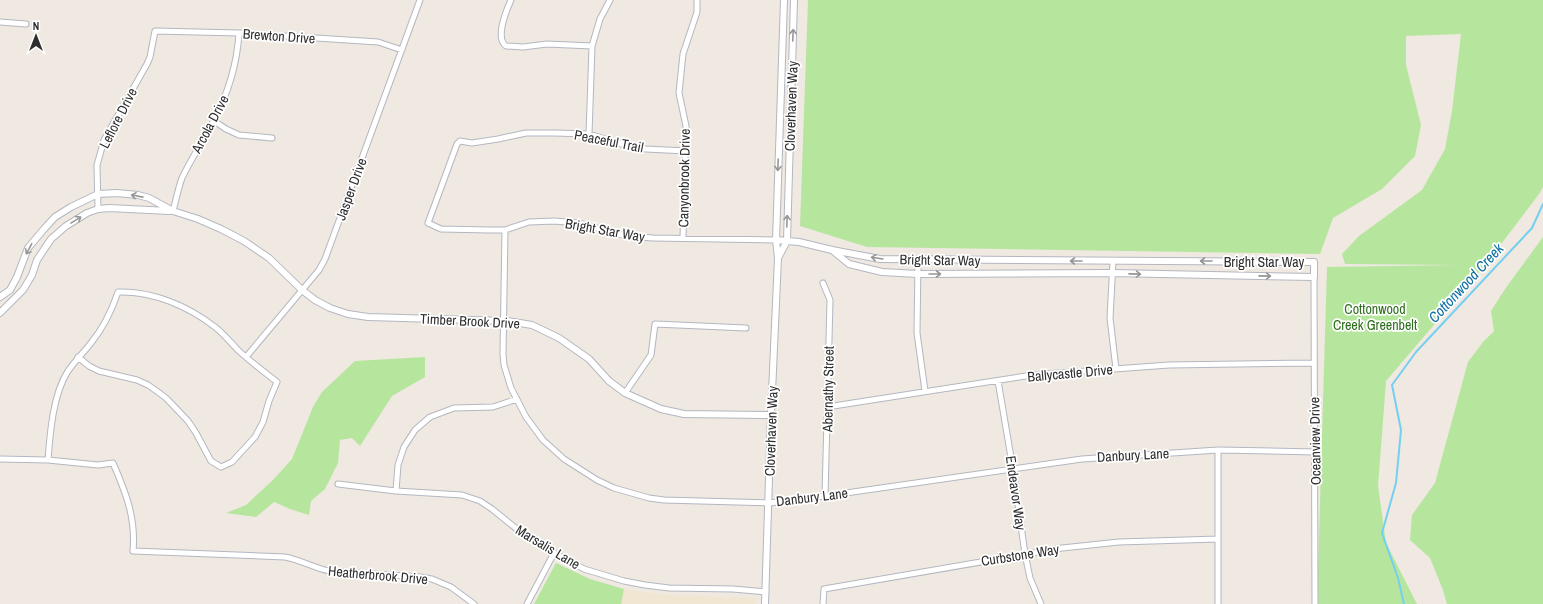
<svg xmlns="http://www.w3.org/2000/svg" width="1543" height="604" viewBox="0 0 1543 604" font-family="'Archivo Narrow',sans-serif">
  <rect width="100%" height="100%" fill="#efe9e1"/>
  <path fill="#f0e6d1" d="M624,589L666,595L756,598V604H621Z"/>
  <path fill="#b6e59e" d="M808,0H1543V187L1539,194L1486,264L1386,381L1378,486L1386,543L1417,604H1317L1327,267L1457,265L1345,264L1342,254L1359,236L1422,190L1445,149L1452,111L1461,34L1406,36V65L1421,125L1415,156L1382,189L1333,218L1320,254L867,247L800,226Z
    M1543,237V604H1447L1443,590L1430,558L1410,540L1412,515L1435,483L1468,362L1483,342L1494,331L1491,311L1505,289Z
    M425,357V377L392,396L360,446L352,438L340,440L338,463L325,489L311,501L309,515L290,509L274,502L256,517L226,513L246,505L273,480L292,459L313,407L322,392L355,361Z
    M556,563L590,579L624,589L621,604H534Z"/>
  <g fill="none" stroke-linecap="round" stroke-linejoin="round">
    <path stroke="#75cff0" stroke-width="2" d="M1404,604L1398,578L1382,533L1396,483L1401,430L1392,385L1416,352L1532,228L1543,204"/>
    <defs>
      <path id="minor" d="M511,0C506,11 495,38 506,46L523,47L547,44L592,46
        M0,22L26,24
        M214,121L226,129L239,135L272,138
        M589,134L592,46L600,19L610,0
        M686,151L646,149L628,146L589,134L554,133H526L498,139L472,143L460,141L457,144L428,223L441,229L490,230H505L529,222L554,221L579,223L626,236L653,238L776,240
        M98,209L97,165L104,140L147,64L150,57L155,31L239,33L378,42L402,50
        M173,211C176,200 178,189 182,178C191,159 203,141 213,122C228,94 237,65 239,33
        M505,230L503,354L504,365L511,388L526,417L543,440L564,459L597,480L614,488L649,498L664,500L769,503L825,496L1082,459L1218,450L1316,452
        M683,238L686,126L679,93L683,54L697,12V0
        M918,260L917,333L925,391
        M1113,261L1110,318L1116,369
        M1314,277L1315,604
        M823,283L830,300L825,496
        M246,357L319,270L325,259L420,0
        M998,381L1013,469L1025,554L1030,578L1041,604
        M625,393L651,355L655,324L746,328
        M827,407L1032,375L1169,365L1314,363
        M1218,450V604
        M0,459L48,460L98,465L113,463C126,493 136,518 133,551L285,557C301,560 314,568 329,571L420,577L432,579L451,587L474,604
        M48,460C50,433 53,394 68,371C75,361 84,352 91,343C104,327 112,310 118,292C153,291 188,306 215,327C224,334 231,343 239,351C251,362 264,372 277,382L269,401L263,422L255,437L232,462L221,467L211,461L196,433L188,421L166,398L158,392L148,385L137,380L99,371L89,366L78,357
        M338,484L396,491L462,495L480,501L492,509L523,534L543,547L584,569L624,581L645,585L669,588L733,589L766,592
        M396,491L398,465L404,447L415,430L430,417L454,408L493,407L517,399
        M527,604L554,553
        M823,604L824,589L1062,548L1119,542L1218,539"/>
      <path id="tertiary" d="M776,240L799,242L832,250L880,259L1314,262V277L1112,273L918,274L882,272L849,264L832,250
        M778,258L787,241L794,0
        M0,297L10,290L17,277L28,248L44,229L55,217L71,207L98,194L117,193L138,195L149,198L173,211L198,219L221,229L244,241L269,258L302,290L315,300L330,308L348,314L368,317L507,321L532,325L559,338L589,359L609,381L625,393L661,409L684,414L771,415
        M0,313L23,290L32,275L37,260L51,239L66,226L87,213L98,209L109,208L169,211
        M765,604L771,415L778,258L776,240L784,0"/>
    </defs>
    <use href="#minor" stroke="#b4b7c1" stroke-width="7"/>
    <use href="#tertiary" stroke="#b4b7c1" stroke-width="8"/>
    <use href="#minor" stroke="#fff" stroke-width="5"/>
    <use href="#tertiary" stroke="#fff" stroke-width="6"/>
  </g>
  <defs><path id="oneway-shaft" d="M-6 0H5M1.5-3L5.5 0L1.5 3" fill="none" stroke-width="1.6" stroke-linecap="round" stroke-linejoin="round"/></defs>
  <g stroke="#969696">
    <use href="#oneway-shaft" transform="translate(793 35) rotate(-88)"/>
    <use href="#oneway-shaft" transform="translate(778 165) rotate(92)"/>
    <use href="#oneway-shaft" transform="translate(137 196) rotate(-169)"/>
    <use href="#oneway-shaft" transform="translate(76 220) rotate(-31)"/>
    <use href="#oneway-shaft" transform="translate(787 221) rotate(-88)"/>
    <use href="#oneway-shaft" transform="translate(29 249) rotate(118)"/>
    <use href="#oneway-shaft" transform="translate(877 258) rotate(-171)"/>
    <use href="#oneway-shaft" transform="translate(1076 261) rotate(-180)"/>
    <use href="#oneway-shaft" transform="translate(1206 261) rotate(-180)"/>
    <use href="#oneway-shaft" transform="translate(935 274)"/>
    <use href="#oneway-shaft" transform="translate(1135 274) rotate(1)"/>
    <use href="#oneway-shaft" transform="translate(1265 276) rotate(1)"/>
  </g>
  <g text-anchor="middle" stroke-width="3.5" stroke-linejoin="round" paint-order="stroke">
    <g font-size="14" fill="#2e2e2e" stroke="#fff">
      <text transform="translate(279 36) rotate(4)" y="5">Brewton Drive</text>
      <text transform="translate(791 106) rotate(-88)" y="5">Cloverhaven Way</text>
      <text transform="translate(118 118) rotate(-63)" y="5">Leflore Drive</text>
      <text transform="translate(210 124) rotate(-62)" y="5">Arcola Drive</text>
      <text transform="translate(609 141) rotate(11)" y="5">Peaceful Trail</text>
      <text transform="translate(684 178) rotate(-89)" y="5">Canyonbrook Drive</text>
      <text transform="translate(351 189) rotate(-70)" y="5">Jasper Drive</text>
      <text transform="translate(605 230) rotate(10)" y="5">Bright Star Way</text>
      <text transform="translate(940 260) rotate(1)" y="5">Bright Star Way</text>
      <text x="1264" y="267">Bright Star Way</text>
      <text transform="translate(470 321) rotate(3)" y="5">Timber Brook Drive</text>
      <text transform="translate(1070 373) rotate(-5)" y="5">Ballycastle Drive</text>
      <text transform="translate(828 389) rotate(-89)" y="5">Abernathy Street</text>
      <text transform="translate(771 431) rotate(-88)" y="5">Cloverhaven Way</text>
      <text transform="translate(1315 441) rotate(-91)" y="5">Oceanview Drive</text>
      <text transform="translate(1133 455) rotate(-3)" y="5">Danbury Lane</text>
      <text transform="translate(1016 493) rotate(82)" y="5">Endeavor Way</text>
      <text transform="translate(812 497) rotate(-7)" y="5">Danbury Lane</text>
      <text transform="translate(548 547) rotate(31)" y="5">Marsalis Lane</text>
      <text transform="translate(1020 555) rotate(-9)" y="5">Curbstone Way</text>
      <text transform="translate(378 575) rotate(5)" y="5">Heatherbrook Drive</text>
    </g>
    <g font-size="14" fill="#2c6e1b" stroke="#fff">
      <text x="1375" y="314">Cottonwood<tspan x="1375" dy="16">Creek Greenbelt</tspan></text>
    </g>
    <g font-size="15" font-style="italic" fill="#0d6fa3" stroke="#fff">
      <text transform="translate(1466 283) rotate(-47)" y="5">Cottonwood Creek</text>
    </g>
  </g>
  <g transform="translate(36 36)" stroke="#ffffff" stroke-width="3" paint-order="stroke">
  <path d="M0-3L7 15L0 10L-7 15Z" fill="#2e2e2e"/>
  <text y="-6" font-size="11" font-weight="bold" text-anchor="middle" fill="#2e2e2e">N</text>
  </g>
</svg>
